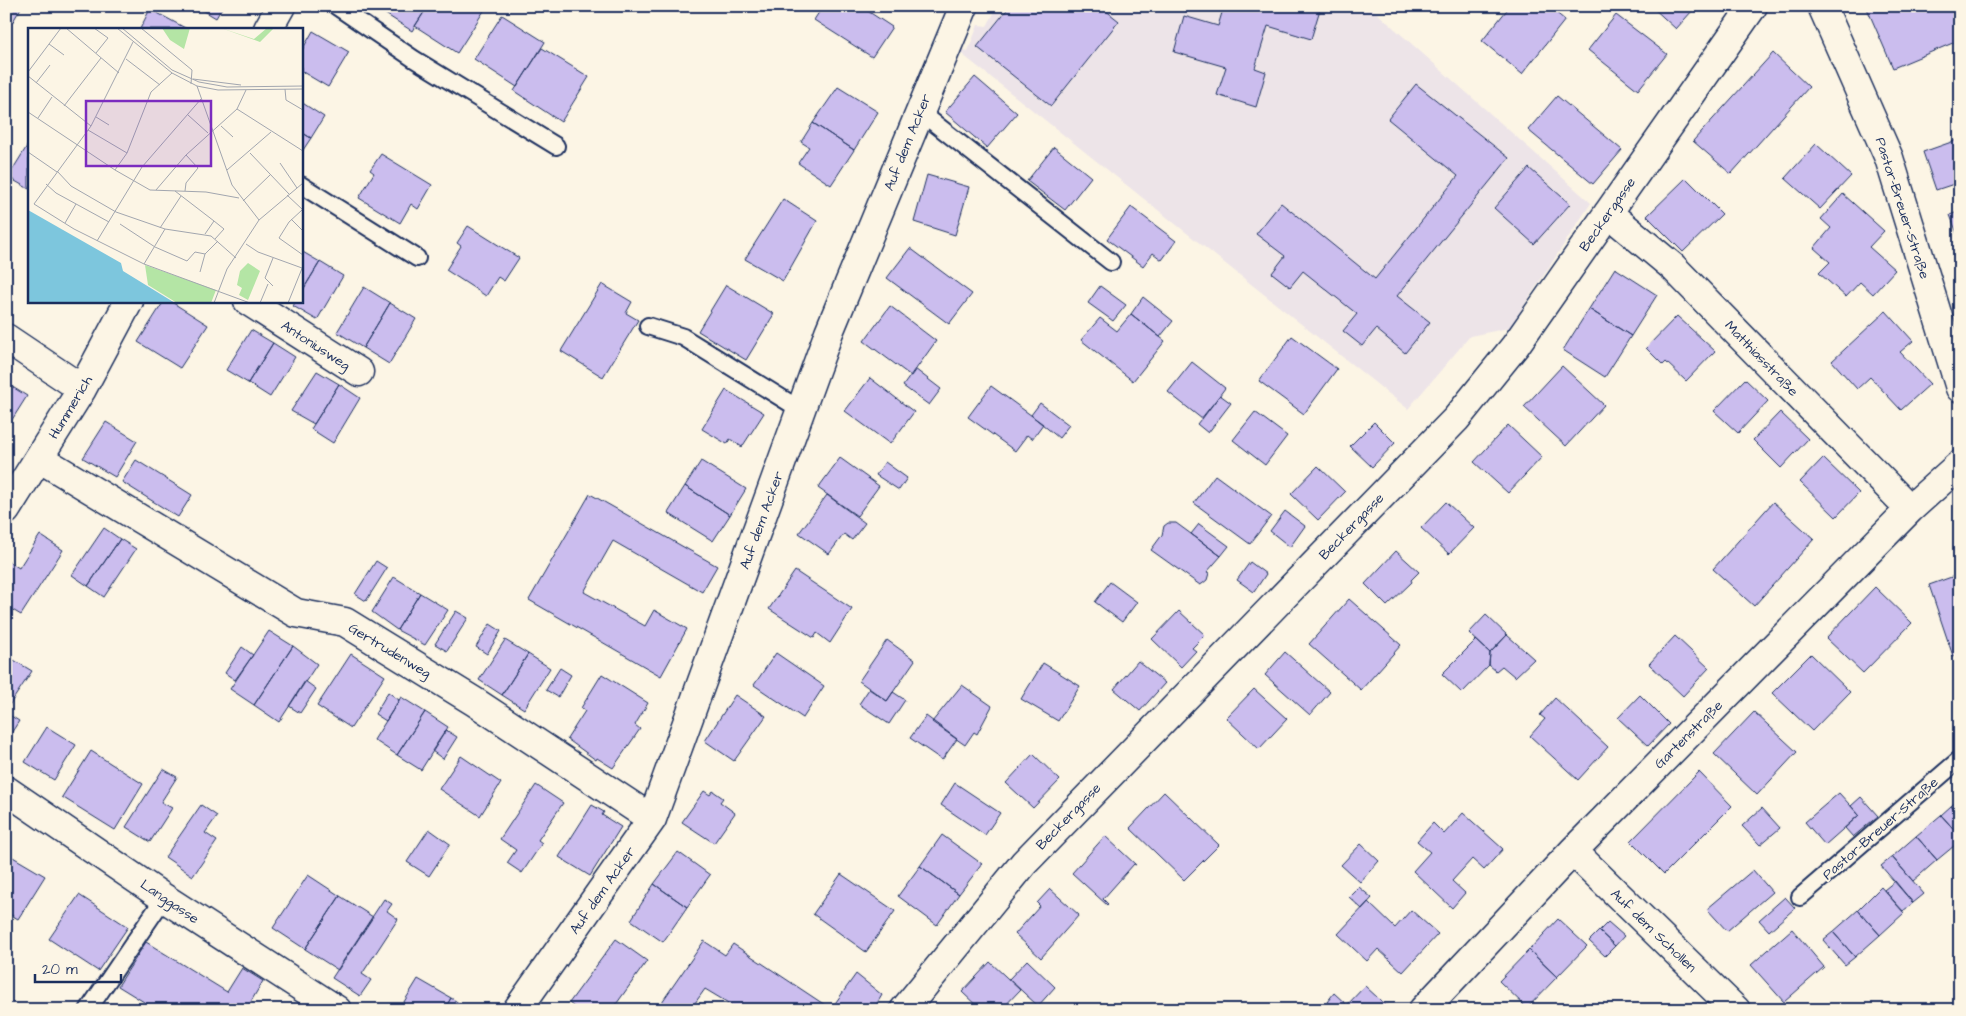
<svg xmlns="http://www.w3.org/2000/svg" width="1966" height="1016" viewBox="0 0 1966 1016" font-family="'Architects Daughter',sans-serif">
  <rect width="100%" height="100%" fill="#fcf5e5"/>
  <filter id="ink" filterUnits="userSpaceOnUse"><feTurbulence type="fractalNoise" baseFrequency=".02" numOctaves="2"/><feDisplacementMap in="SourceGraphic" scale="10" xChannelSelector="R" yChannelSelector="G"/><feConvolveMatrix kernelMatrix="1 2 1 2 8 2 1 2 1" color-interpolation-filters="sRGB"/></filter>
  <g filter="url(#ink)">
    <path fill="#ede4e8" d="M998,6H1369L1591,203L1509,328L1470,336L1408,409L953,47L968,51L978,25L987,26Z"/>
    <path fill="#cbbdee" stroke="#1b2f5e" d="M6,6H22L12,23L6,20Z
      M196,6H223L216,18Z
      M373,6H428L412,31Z
      M428,6H487L457,53L415,26Z
      M823,6H860L892,27L872,57L814,20Z
      M1010,6H1100L1119,21L1051,106L977,47Z
      M1224,6H1321L1311,39L1268,26L1255,68L1266,72L1256,107L1217,95L1226,67L1174,52L1184,16L1218,26Z
      M1510,6H1548L1565,20L1522,74L1482,41Z
      M1651,6H1686L1692,11L1676,29Z
      M1866,6H1955L1960,17V40L1893,68Z
      M150,9L187,29H140Z
      M502,15L545,42L517,87L474,59Z
      M1616,15L1667,54L1638,90L1588,50Z
      M313,31L349,52L328,87L301,71V52Z
      M542,48L589,77L561,122L514,91Z
      M1773,53L1809,87L1731,174L1693,141Z
      M975,77L1017,113L987,148L945,112Z
      M1416,84L1509,158L1397,296L1430,322L1405,353L1376,329L1362,346L1343,331L1357,314L1303,271L1290,287L1272,273L1285,256L1256,234L1281,203L1375,279L1458,176L1388,119Z
      M838,87L878,112L854,150L813,123Z
      M1557,96L1622,150L1593,184L1528,130Z
      M301,102L324,117L311,138L301,132Z
      M813,123L854,150L831,185L798,163L809,147L801,142Z
      M301,132L311,138L301,153Z
      M1960,139V182L1936,190L1923,152Z
      M29,143V189L8,177Z
      M1816,144L1851,176L1820,209L1785,178Z
      M1054,147L1091,177L1065,210L1027,181Z
      M381,154L432,185L418,209L411,204L400,223L359,198L374,173L370,170Z
      M1529,168L1570,204L1534,244L1494,208Z
      M927,175L969,187L955,235L914,222Z
      M1686,178L1722,214L1683,252L1647,216Z
      M1843,194L1884,231L1869,247L1895,270L1873,294L1860,282L1846,297L1819,273L1830,262L1814,248L1831,228L1821,219Z
      M783,199L817,221L783,281L745,259Z
      M1131,207L1176,241L1162,260L1153,253L1143,266L1107,239Z
      M1960,211V241L1950,215Z
      M468,226L519,258L504,281L498,277L486,296L446,270L461,246L457,243Z
      M910,248L972,294L949,324L887,278Z
      M301,251L320,262L301,293Z
      M320,262L343,276L317,320L293,306L296,301H301V293Z
      M1615,268L1657,295L1631,336L1589,309Z
      M602,284L632,302L626,313L638,320L603,377L561,351Z
      M726,285L774,314L746,360L698,331Z
      M1100,286L1126,305L1113,321L1088,303Z
      M364,287L390,303L363,348L337,332Z
      M1143,297L1173,321L1160,337L1131,314Z
      M164,301H170L208,325L180,368L138,342Z
      M390,303L416,319L389,364L363,348Z
      M890,306L936,341L911,376L864,341Z
      M1589,309L1631,336L1605,377L1563,350Z
      M1886,311L1913,341L1900,352L1930,384L1901,410L1870,377L1857,389L1832,361Z
      M1131,314L1165,341L1133,381L1081,340L1100,318L1117,331Z
      M1677,316L1715,351L1686,381L1666,362L1663,365L1646,348Z
      M251,330L273,343L248,383L226,370Z
      M1292,336L1337,369L1304,414L1259,381Z
      M273,343L295,357L270,397L248,383Z
      M1192,362L1225,388L1202,419L1168,392Z
      M1562,366L1604,405L1566,446L1524,407Z
      M915,369L941,389L929,405L903,386Z
      M317,371L339,384L314,424L291,411Z
      M870,378L914,412L890,444L845,411Z
      M1745,379L1768,401L1738,433L1714,411Z
      M6,383L27,396L8,426L6,425Z
      M339,384L360,398L333,443L311,429Z
      M991,386L1043,424L1032,439L1027,435L1015,451L968,417Z
      M726,390L764,413L742,447L730,439L727,444L702,429Z
      M1220,395L1231,403L1208,433L1197,424Z
      M1040,403L1069,425L1059,438L1031,415Z
      M1255,412L1287,436L1265,465L1233,440Z
      M1780,412L1808,439L1781,468L1753,440Z
      M106,422L137,441L115,477L83,458Z
      M1374,422L1395,443L1372,467L1350,446Z
      M1508,425L1542,457L1508,493L1474,462Z
      M840,458L879,486L857,516L818,488Z
      M1823,458L1859,493L1836,517L1800,482Z
      M136,460L192,495L178,517L122,482Z
      M701,461L746,489L730,515L685,486Z
      M885,462L907,478L899,490L876,475Z
      M1318,466L1345,492L1318,520L1291,494Z
      M1215,475L1271,516L1250,544L1194,503Z
      M685,486L730,515L713,541L668,513Z
      M590,494L717,566L702,592L613,541L584,592L645,626L654,610L687,629L661,676L529,600Z
      M827,495L865,523L852,540L844,534L829,554L799,533Z
      M1446,502L1474,528L1449,554L1421,528Z
      M1773,502L1814,539L1754,606L1713,569Z
      M1285,511L1305,526L1290,547L1270,531Z
      M1168,523H1176L1221,556L1207,572L1209,573L1207,580L1202,584L1200,585L1151,550L1162,535L1164,526Z
      M1199,524L1229,546L1221,556L1191,534Z
      M104,528L120,539L88,586L72,575Z
      M40,535L63,550L21,615L6,606V560L19,568Z
      M120,539L136,549L104,597L88,586Z
      M1396,551L1419,572L1411,580L1412,582L1387,606L1365,584Z
      M376,561L387,568L366,601L355,594Z
      M1250,562L1266,574L1254,592L1237,580Z
      M795,571L852,609L830,643L817,633L814,638L769,609Z
      M1960,574V654L1953,656L1929,585Z
      M394,577L420,593L397,630L372,612Z
      M1110,582L1137,602L1122,622L1095,602Z
      M1875,587L1912,623L1863,673L1826,638Z
      M420,593L448,610L425,645L397,630Z
      M1349,599L1401,645L1361,690L1309,644Z
      M456,611L468,618L447,651L435,644Z
      M1179,611L1205,635L1192,648L1196,651L1181,667L1152,639Z
      M1486,615L1507,635L1490,653L1469,633Z
      M490,624L501,631L487,654L476,647Z
      M269,631L293,646L254,705L230,689Z
      M1507,635L1534,659L1515,677L1502,666L1496,671L1489,665L1490,653Z
      M1675,636L1709,668L1683,696L1649,664Z
      M505,640L528,654L502,695L479,680Z
      M887,640L915,660L887,701L859,681Z
      M1476,640L1490,653L1489,665L1462,693L1442,674Z
      M293,646L317,664L279,722L254,705Z
      M242,647L253,655L235,680L225,673Z
      M1285,652L1330,692L1310,715L1265,675Z
      M776,653L824,686L803,718L754,685Z
      M351,654L385,676L351,728L317,706Z
      M528,654L550,668L524,709L502,695Z
      M1811,654L1850,692L1812,731L1772,693Z
      M12,659L32,671L6,710V669Z
      M1138,661L1165,683L1140,711L1114,689Z
      M1043,663L1080,686L1058,721L1021,699Z
      M560,668L571,675L558,697L546,690Z
      M602,674L648,703L635,725L640,729L613,768L597,758L596,760L567,739L585,711L581,708Z
      M305,681L316,689L300,713L289,706Z
      M962,685L992,706L977,734L974,732L965,745L932,722Z
      M869,689L887,701L893,692L905,700L889,724L859,704Z
      M1254,689L1287,719L1259,749L1226,718Z
      M388,692L399,700L386,721L375,714Z
      M735,695L766,716L734,761L705,741Z
      M1640,695L1669,724L1648,746L1618,718Z
      M401,697L425,712L397,755L374,740Z
      M1555,698L1608,747L1578,780L1530,736L1545,719L1540,715Z
      M425,712L448,727L421,770L397,755Z
      M1754,712L1797,752L1757,795L1714,754Z
      M6,713L19,721L6,741Z
      M926,716L957,739L942,760L910,738Z
      M47,727L76,745L54,780L25,762Z
      M446,730L457,737L443,759L432,751Z
      M91,751L143,784L115,830L62,797Z
      M1033,754L1060,780L1033,808L1006,783Z
      M461,756L501,783L480,816L439,789Z
      M163,769L177,777L161,802L172,808L150,842L126,827Z
      M1699,772L1732,806L1664,874L1631,841Z
      M955,783L1000,813L985,835L941,805Z
      M536,785L563,803L538,840L542,843L522,873L507,863L516,850L500,839Z
      M704,791L710,795L713,791L723,798L720,802L735,813L714,843L682,822Z
      M1164,792L1219,845L1184,880L1130,828Z
      M1839,793L1859,815L1825,845L1805,822Z
      M1861,797L1878,816L1853,837L1845,828L1859,815L1851,806Z
      M1960,798V816L1951,806Z
      M201,805L217,816L205,833L217,841L193,876L165,857Z
      M592,805L604,812L602,815L621,827L590,876L559,857Z
      M1951,806L1960,816V836L1941,815Z
      M1762,808L1780,828L1760,845L1742,826Z
      M1463,813L1503,849L1484,870L1472,859L1452,881L1465,893L1452,908L1413,871L1430,852L1417,841L1433,823L1444,834Z
      M1941,815L1960,836V841L1937,860L1916,836Z
      M429,829L450,844L429,876L407,862Z
      M942,835L982,864L959,894L920,866Z
      M1105,836L1136,865L1134,864L1103,899L1108,904L1107,905L1072,873Z
      M1916,836L1937,860L1913,881L1892,857Z
      M1361,844L1379,861L1360,882L1341,865Z
      M678,852L710,875L687,907L654,884Z
      M6,853L45,876L18,919L6,912Z
      M1892,857L1924,894L1913,903L1881,866Z
      M920,866L959,894L937,925L898,896Z
      M1753,870L1772,892L1727,931L1707,909Z
      M841,874L895,911L866,952L813,914Z
      M308,875L340,896L305,949L273,928Z
      M1895,881L1913,903L1903,911L1884,890Z
      M654,884L687,907L663,942L631,920Z
      M1359,887L1372,898L1362,909L1349,897Z
      M1881,887L1904,913L1880,935L1858,910Z
      M1050,889L1079,915L1041,958L1015,934L1040,906L1037,903Z
      M79,895L128,927L98,971L49,939Z
      M340,896L373,917L338,970L305,949Z
      M1785,897L1795,908L1769,931L1759,920Z
      M384,899L392,904L387,911L398,919L362,974L371,980L360,996L332,978Z
      M1368,902L1395,928L1411,910L1438,934L1403,972L1378,949L1367,961L1338,934Z
      M1858,910L1880,935L1855,957L1833,932Z
      M1558,919L1587,946L1557,977L1529,950Z
      M1608,922L1624,936L1615,946L1599,931Z
      M1792,929L1824,967L1784,1002L1751,965Z
      M1599,931L1615,946L1605,956L1589,941Z
      M1833,932L1855,957L1845,965L1823,940Z
      M616,939L647,961L612,1010H578L569,1003Z
      M704,941L725,955L733,944L831,1009L740,1010L705,989L690,1010H673L662,1002Z
      M146,942L227,992L242,968L263,981L246,1010H157L118,986Z
      M1529,950L1557,977L1527,1008L1499,981Z
      M1027,960L1055,987L1038,1006L1009,979Z
      M990,962L1020,990L1001,1010H981L962,992Z
      M856,974L882,995L873,1010L831,1009Z
      M418,979L451,998L444,1010H399Z
      M1365,986L1391,1010H1336L1327,1002L1334,993L1347,1005Z
      M451,998L470,1010H444Z"/>
    <g fill="none" stroke-linecap="round" stroke-linejoin="round">
      <defs>
        <path id="service" d="M336,6L414,59L556,146
          M919,111L1111,262
          M301,185L417,258
          M648,326L683,337L801,410
          M1800,897L1960,759
          M88,1010L164,898"/>
        <path id="minor" d="M1822,6L1889,158L1960,388
          M268,29L281,6
          M1608,213L1673,267L1910,509
          M248,301L359,372
          M6,338L82,389
          M39,458L296,613L345,622L475,702L652,819
          M6,510L82,389L129,301
          M1573,851L1736,1010
          M517,1010L652,819L829,332L964,6
          M904,1010L1024,863L1456,419L1515,346L1753,6
          M1423,1010L1573,851L1910,509L1960,464"/>
        <path id="tertiary" d="M6,790L164,898L337,1010"/>
      </defs>
      <use href="#service" stroke="#1b2f5e" stroke-width="20"/>
      <use href="#minor" stroke="#1b2f5e" stroke-width="31"/>
      <use href="#tertiary" stroke="#1b2f5e" stroke-width="31"/>
      <use href="#service" stroke="#fcf5e5" stroke-width="16"/>
      <use href="#minor" stroke="#fcf5e5" stroke-width="28"/>
      <use href="#tertiary" stroke="#fcf5e5" stroke-width="28"/>
    </g>
  </g>
  <g text-anchor="middle" stroke-width="4" stroke-linejoin="round" paint-order="stroke">
    <g font-size="14" fill="#1b2f5e" stroke="#fcf5e5">
      <text transform="translate(907 142) rotate(-68)" y="5">Auf dem Acker</text>
      <text transform="translate(1903 208) rotate(72)" y="5">Pastor-Breuer-Straße</text>
      <text transform="translate(1607 214) rotate(-55)" y="5">Beckergasse</text>
      <text transform="translate(316 345) rotate(33)" y="5">Antoniusweg</text>
      <text transform="translate(1762 358) rotate(46)" y="5">Matthiasstraße</text>
      <text transform="translate(70 407) rotate(-59)" y="5">Hummerich</text>
      <text transform="translate(761 520) rotate(-70)" y="5">Auf dem Acker</text>
      <text transform="translate(1351 526) rotate(-46)" y="5">Beckergasse</text>
      <text transform="translate(390 650) rotate(31)" y="5">Gertrudenweg</text>
      <text transform="translate(1688 734) rotate(-45)" y="5">Gartenstraße</text>
      <text transform="translate(1068 816) rotate(-46)" y="5">Beckergasse</text>
      <text transform="translate(1880 828) rotate(-41)" y="5">Pastor-Breuer-Straße</text>
      <text transform="translate(602 890) rotate(-55)" y="5">Auf dem Acker</text>
      <text transform="translate(170 901) rotate(34)" y="5">Langgasse</text>
      <text transform="translate(1654 930) rotate(44)" y="5">Auf dem Schollen</text>
    </g>
  </g>
  <g transform="translate(28 28)">
    <rect width="275" height="275" fill="#fcf5e5"/>
    <path d="M134,0H162L156,21L142,12ZM193,0L226,11L239,0H246L232,14Z" fill="#b4e5a5"/>
    <path d="M220,235L232,243L220,272L211,267L214,260L209,257L212,243Z" fill="#b4e5a5"/>
    <path d="M117,237L188,262L183,275H149L120,257Z" fill="#b4e5a5"/>
    <path d="M0,182L93,235L95,243L147,275H0Z" fill="#7dc6dd"/>
    <path fill="none" stroke="#a2a6af" stroke-width="1" d="M38,0L91,45M66,0L80,10L68,25M89,0L144,45L169,58L190,62L275,61M94,0L144,42L171,54L199,59L275,58M113,0L164,42L163,56M105,14L63,98L6,176L46,201L116,236L222,275M21,16L36,27M98,31L132,57M0,44L33,0M0,48L63,98M165,51L213,57M8,55L22,37M169,58L204,157L231,192M257,61L258,72L275,82M36,78L73,30M209,81L218,62M0,84L87,142L122,162L178,164L211,170M160,87L180,105M68,89L81,97M10,90L24,69M193,98L205,109M60,102L99,125M0,124L29,144M222,125L261,166M252,135L269,160M87,142L99,125L123,64L144,45M199,142L243,104M29,143L43,158L88,184L137,201L183,208L208,230M18,156L28,165L81,194M128,162L158,127L209,81L275,123M147,163L186,193L177,206M157,163L158,155L170,140L158,127M259,167L275,182M215,173L242,147M274,182L261,194L251,210L275,227M263,191L275,203M186,193L196,201L187,211M37,195L48,176M92,196L127,219L159,233L167,224L177,226L190,213M132,200L153,168M69,213L114,139L173,71M218,216L230,224L274,240M245,230L237,250L245,258M116,236L137,201M172,244L177,226M186,275L199,241L231,192L275,155M232,275L240,256M260,275L275,238"/>
    <path fill="#7b2cbf" fill-opacity="0.15" stroke="#7b2cbf" stroke-width="2.5" d="M58,73H183V138H58Z"/>
    <rect width="275" height="275" fill="none" stroke="#1b2f5e" stroke-width="2.5"/>
  </g>
  <rect width="1966" height="1016" fill="none" stroke="#fcf5e5" stroke-width="25"/>
  <rect x="12" y="12" width="1941" height="991" fill="none" stroke="#1b2f5e" stroke-width="2" filter="url(#ink)"/>
  <path d="M35 974v8h86v-8" fill="none" stroke="#1b2f5e" stroke-width="2.5"/>
  <text x="42" y="974" font-size="15" fill="#1b2f5e" stroke="#fcf5e5" stroke-width="4" paint-order="stroke">20 m</text>
</svg>
